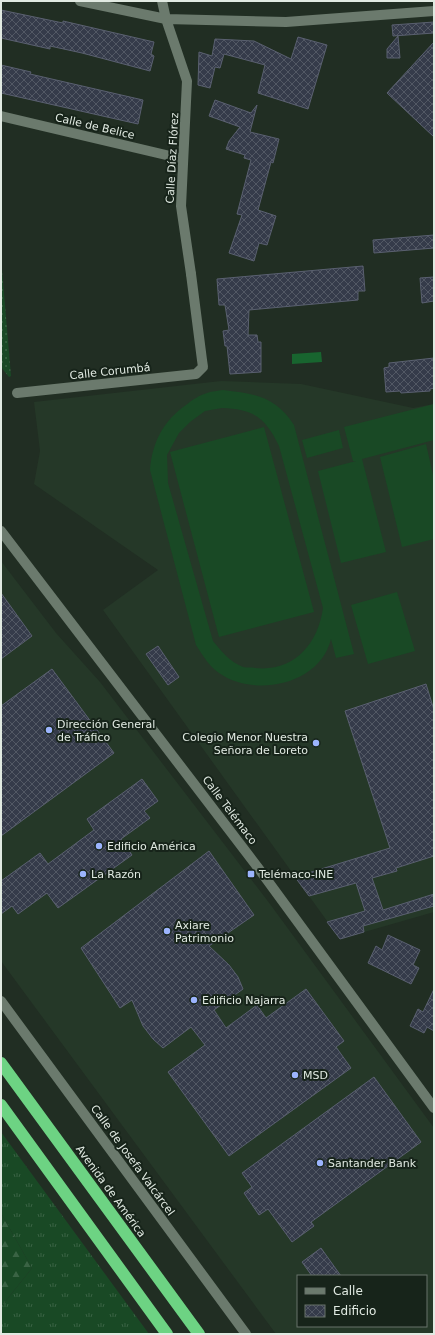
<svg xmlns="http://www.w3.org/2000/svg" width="435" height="1335" viewBox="0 0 435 1335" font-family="'DejaVu Sans',sans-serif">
  <defs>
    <pattern id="grass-tufts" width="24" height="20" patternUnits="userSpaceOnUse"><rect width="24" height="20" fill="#194925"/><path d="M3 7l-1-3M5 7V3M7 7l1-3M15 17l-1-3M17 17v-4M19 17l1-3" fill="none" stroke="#3a6344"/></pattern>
    <pattern id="forest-firs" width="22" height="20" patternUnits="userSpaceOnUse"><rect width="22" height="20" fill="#194925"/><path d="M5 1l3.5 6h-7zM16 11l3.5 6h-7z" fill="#3a6344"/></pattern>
    <pattern id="garden-dots" width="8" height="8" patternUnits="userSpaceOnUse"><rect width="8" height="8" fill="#194925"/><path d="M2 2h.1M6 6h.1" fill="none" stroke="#3a6344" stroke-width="1.8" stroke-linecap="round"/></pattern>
    <pattern id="building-cross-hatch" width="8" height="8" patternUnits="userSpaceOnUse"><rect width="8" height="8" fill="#353b4a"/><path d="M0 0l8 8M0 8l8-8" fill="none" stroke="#525864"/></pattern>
  </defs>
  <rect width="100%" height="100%" fill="#212e23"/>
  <path fill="#253828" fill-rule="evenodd" d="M221,381L301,384L413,408L434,404V912L340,939L103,610L158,570L34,484L40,451L34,402Z
    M1,561L56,633L100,682L270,904L434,1128V1334H276L1,961ZM298,1276H426V1326H298Z"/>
  <path fill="url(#grass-tufts)" d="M1,1132L149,1334H1V1307L32,1268L1,1213Z"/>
  <path fill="url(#forest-firs)" d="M1,1213L32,1268L1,1307Z"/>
  <path fill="url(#garden-dots)" d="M1,258L11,376L9,377L1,367Z"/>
  <path fill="#194925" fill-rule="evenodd" d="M223,390C255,394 275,396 294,425L354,654L336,658L331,639C320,685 254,698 219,673C209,666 203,656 196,645L150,470C152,443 163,421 186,405C192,400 200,395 207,393C212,391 218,391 223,390ZM222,408C253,409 265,417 279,446L323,608C318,644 294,672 255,668C252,667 246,668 243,667C230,662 221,651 213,641L168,483L167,455L179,433L190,422L205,411Z
    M434,404V440L362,459L386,552L341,563L318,471L356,461H353L344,427Z
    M264,427L314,612L219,637L170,452Z
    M339,430L343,448L307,458L302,440Z
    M426,444L434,479V539L402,547L380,457Z
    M397,592L415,651L368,664L351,605Z"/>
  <path fill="#18652f" d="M321,352L322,362L292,364V354Z"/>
  <path fill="url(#building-cross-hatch)" stroke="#5a6070" d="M1,10L63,23V21L154,42L151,54L154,56L150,71L82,53L50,46V49L1,38Z
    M434,22V33L393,36L392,25Z
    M398,36L400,58H387V49Z
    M298,37L327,45L308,109L258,93L265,65L224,54L220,68L215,67L210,88L198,85L199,52L212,56L215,39L254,41L291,59Z
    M434,42V137L387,93Z
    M1,65L31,72L30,74L143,100L138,124L1,93Z
    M215,100L251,113L257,105L250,132L279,139L273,163L271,162L258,210L276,216L267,245L259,243L254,261L229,253L242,215L237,214L251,160L244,158L245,155L226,149L229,141L240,127L209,116Z
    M434,235V248L374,253L373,240Z
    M363,266L365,291H358V300L249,310L248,335H257L258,342H261V372L230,374L227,346H225L223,331L229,330L225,305H219L217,279Z
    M434,277V301L422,303L420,278Z
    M434,358V388L430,389V391L401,393L400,391L386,392L384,368L389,367V363Z
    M1,593L32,636L1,659Z
    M158,646L179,677L168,685L146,654Z
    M52,669L114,753L1,836V706Z
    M426,684L434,710V856L396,868L397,871L372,878L383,910L434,894V906L363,926L364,932L340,939L327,922L365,911L356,883L309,896L295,877L390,848L345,711Z
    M142,779L158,801L144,811L150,818L121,839L132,855L58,908L47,893L18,914L12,906L1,914V881L40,853L48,864L94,830L87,819Z
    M209,851L254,915L209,946L229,965L238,977L243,989L214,1010L226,1028L257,1005L266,1018L306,989L344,1041L336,1047L351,1068L229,1156L168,1072L205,1045L191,1027L163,1048L153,1039L143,1026L132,1000L120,1008L81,948Z
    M388,935L420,950L413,965L419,968L411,984L368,963L376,946L382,950Z
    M434,989V1031L427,1027L424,1033L410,1026L418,1009L423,1012Z
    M374,1077L421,1142L311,1222L314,1226L292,1242L268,1209L259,1215L244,1193L252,1187L242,1173Z
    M321,1248L341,1276H312L302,1262Z"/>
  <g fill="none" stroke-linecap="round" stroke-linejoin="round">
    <path stroke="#6b7a6d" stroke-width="10" d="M17,393L196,374L203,367L202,360L191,274"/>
    <path stroke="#6b7a6d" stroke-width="10" d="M80,1L166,19L286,22L434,11
      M162,1L166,19L187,81L181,206L191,274
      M1,116L183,159
      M1,1001L246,1334"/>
    <path stroke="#6b7a6d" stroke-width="10" d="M1,531L259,869L434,1108"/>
    <path stroke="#6dd383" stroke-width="12" d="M1,1063L199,1334
      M1,1105L167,1334"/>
  </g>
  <g fill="#9cb4fd" stroke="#17241a" stroke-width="1.5">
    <circle cx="49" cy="730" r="4"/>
    <circle cx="316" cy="743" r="4"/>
    <circle cx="99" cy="846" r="4"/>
    <circle cx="83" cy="874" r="4"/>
    <rect x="247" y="870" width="8" height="8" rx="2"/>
    <circle cx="167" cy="931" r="4"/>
    <circle cx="194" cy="1000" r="4"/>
    <circle cx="295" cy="1075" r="4"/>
    <circle cx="320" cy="1163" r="4"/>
  </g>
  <g text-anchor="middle" stroke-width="4" stroke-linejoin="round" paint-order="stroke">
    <g font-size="11" fill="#e1eae2" stroke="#17241a">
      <text transform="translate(95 126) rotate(13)" y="4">Calle de Belice</text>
      <text transform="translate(172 158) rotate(-87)" y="4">Calle Díaz Flórez</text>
      <text transform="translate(110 371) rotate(-6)" y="4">Calle Corumbá</text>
      <text transform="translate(230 810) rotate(53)" y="4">Calle Telémaco</text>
      <text transform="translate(133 1160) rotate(54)" y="4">Calle de Josefa Valcárcel</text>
      <text transform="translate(111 1191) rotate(54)" y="4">Avenida de América</text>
    </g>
    <g font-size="11" fill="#e1eae2" stroke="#17241a" text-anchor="start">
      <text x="57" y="728">Dirección General<tspan x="57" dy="13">de Tráfico</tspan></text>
      <text x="308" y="741" text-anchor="end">Colegio Menor Nuestra<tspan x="308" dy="13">Señora de Loreto</tspan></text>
      <text x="107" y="850">Edificio América</text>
      <text x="91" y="878">La Razón</text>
      <text x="259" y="878">Telémaco-INE</text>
      <text x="175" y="929">Axiare<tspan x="175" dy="13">Patrimonio</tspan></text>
      <text x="202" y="1004">Edificio Najarra</text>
      <text x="303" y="1079">MSD</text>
      <text x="328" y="1167">Santander Bank</text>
    </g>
  </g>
  <rect width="435" height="1335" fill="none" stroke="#e1eae2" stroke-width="4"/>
  <rect x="297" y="1275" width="130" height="52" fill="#17241a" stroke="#68736a"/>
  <rect x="305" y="1288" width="20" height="6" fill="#6b7a6d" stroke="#68736a"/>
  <text x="333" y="1295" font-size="12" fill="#e1eae2">Calle</text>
  <rect x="305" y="1305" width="20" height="12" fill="url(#building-cross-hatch)" stroke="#68736a"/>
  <text x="333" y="1315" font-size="12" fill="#e1eae2">Edificio</text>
</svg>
